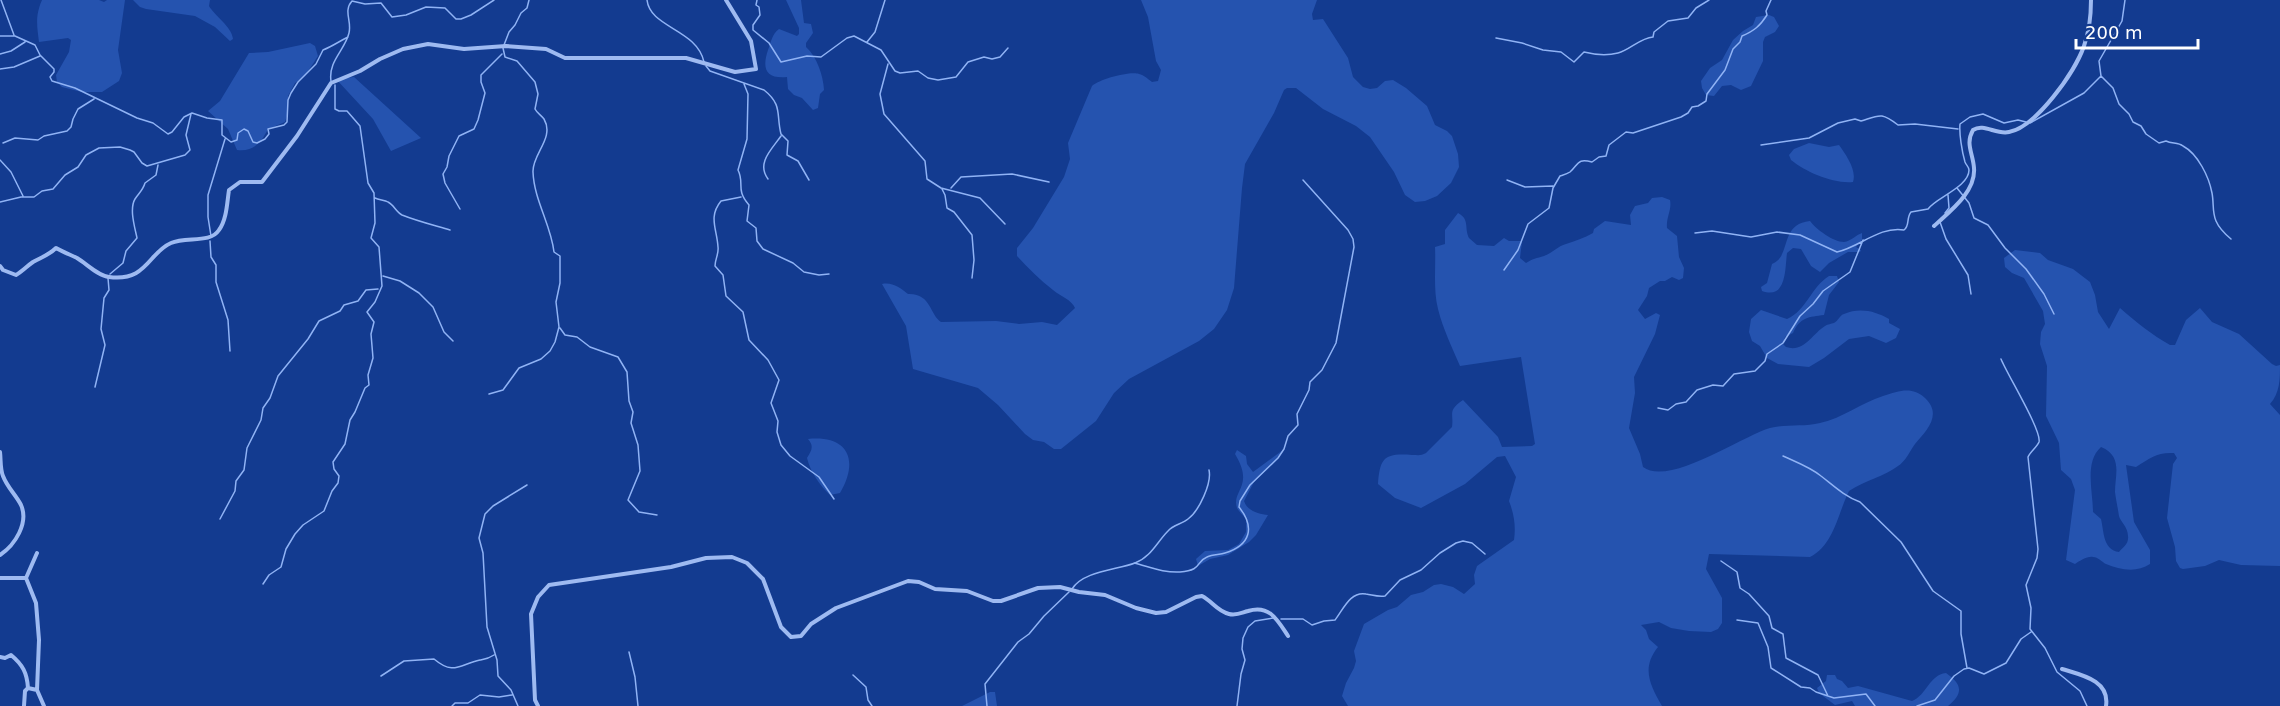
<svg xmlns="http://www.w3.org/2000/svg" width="2280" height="706" viewBox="0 0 2280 706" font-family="'DejaVu Sans',sans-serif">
  <rect width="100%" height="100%" fill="#133b90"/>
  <path fill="#2553af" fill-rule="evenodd" d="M42,0H99L104,2L107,0H125L118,50L122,73L119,81L102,92H82L62,87L57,82L56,75L69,52L71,40L68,38L39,42C37,26 35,16 42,0Z
    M133,0H210L209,6C215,16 232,27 233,39L230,41L215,27L195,16L146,9L140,7Z
    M786,0H801L804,23L811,24L813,33L806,43V47C817,57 823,75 824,90L820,94L818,108L813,110L802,98L794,95L788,89L787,77C765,79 762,68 768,50C771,42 772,34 779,29L797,36L799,34V28Z
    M1141,0H1317L1312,14L1313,20L1323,19L1348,58L1353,77L1363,87L1370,89L1377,88L1385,81L1393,80L1406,88L1427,106L1435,125L1447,131L1452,136L1458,154L1459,167L1451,183L1437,196L1425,201L1415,202L1405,195L1394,172L1370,137L1356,126L1323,109L1296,88H1287L1284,90L1274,113L1245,164L1242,188L1234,288L1227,310L1214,329L1199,341L1129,379L1114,393L1096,421L1061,449H1054L1044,442L1033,440L1025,434L998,405L978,388L913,369L906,326L882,284C893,282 900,288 908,294C931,293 930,315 941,322L996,321L1019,324L1042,322L1057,325L1075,308C1072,300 1060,296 1053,290C1040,280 1028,268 1017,256V248L1033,228L1064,177L1070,159L1068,143L1092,86C1100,79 1130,71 1139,74C1144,75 1148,79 1152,82L1158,81L1161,70L1156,61L1148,17Z
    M1769,15L1774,17L1779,26L1775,32L1765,37L1763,42V61L1751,86L1741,90L1731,85L1722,86L1714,96L1706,95L1702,88L1701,81L1710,68L1722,60L1733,40L1743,31L1753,25L1756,17Z
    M310,43L315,46L318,56L305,76L295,83L288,96V112L285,122L268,129C261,143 253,152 237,150L228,129L208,111L220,101L249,53L268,52Z
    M354,77L421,138L391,151L373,119L336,79Z
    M1809,143L1829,147L1839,145C1846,155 1857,170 1853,182C1833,184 1806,172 1791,160L1789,155L1794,149Z
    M1662,197L1670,200C1672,210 1666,217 1667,228L1677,236L1679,257L1684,268L1683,278L1679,280L1672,277L1665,281H1660L1649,288L1647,296L1638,310L1645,319L1656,313L1660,315L1655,334L1634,377L1635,393L1629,428L1640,454L1643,467C1669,487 1742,436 1770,428C1786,424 1804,427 1820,423C1843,418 1861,403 1883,396C1899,391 1912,386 1925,398C1943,415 1926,431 1915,444C1910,451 1905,462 1898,466C1885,476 1864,481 1849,491C1838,513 1834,545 1810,557L1709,554L1706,569L1722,598V623L1718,629L1711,632L1689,631L1671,628L1659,622L1641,625L1646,630L1649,639L1658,647C1641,668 1650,685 1662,706H1348L1342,696L1346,683L1354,668L1356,661L1354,651L1364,624L1388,610L1397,607L1411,595L1423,592L1434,585L1441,584L1453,587L1464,594L1475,584L1474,575L1477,566L1514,540C1516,526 1514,514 1509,501L1516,477L1505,456L1497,457L1465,484L1421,508L1395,498L1378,484C1380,458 1384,453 1412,455C1418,455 1421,456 1426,453L1452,427C1454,413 1447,411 1463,400L1498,437L1502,447L1532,446L1535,444L1521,357L1460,366C1452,347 1443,329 1438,309C1433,289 1436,267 1435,247L1445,244V230L1458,213C1470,219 1464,228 1469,238L1477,245L1494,246L1504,238L1509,241H1522L1520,258L1526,263C1532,259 1537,258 1544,256C1552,253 1558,246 1566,244C1575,241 1584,238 1593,233L1594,229L1605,221L1631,225L1630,215L1635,206L1648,203L1652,198Z
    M1810,221C1816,229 1833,242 1844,242C1851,241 1856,235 1862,233V240L1856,247L1861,250L1860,252H1848L1829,263L1820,272L1811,266L1801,249L1793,248L1787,253C1785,268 1787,300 1762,291L1761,287L1767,283L1772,264C1792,256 1779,224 1810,221Z
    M2015,250L2040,253L2048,260L2073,269L2090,282L2095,295L2098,312L2109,329L2120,308C2136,322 2152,335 2170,345H2175L2186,320L2200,308L2212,322L2239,334L2272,364L2276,366L2280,365C2280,379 2280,393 2270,404L2280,415V566L2241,565L2219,560L2205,566L2183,569L2180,568L2176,561L2175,547L2167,518L2173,464L2177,458L2174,453C2157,452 2150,458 2136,467L2126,465L2134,522L2150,550V564C2137,573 2120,570 2106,564C2102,562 2098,557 2093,557C2087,556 2080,561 2075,564L2066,560L2075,490L2071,479L2061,470L2059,443L2046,416L2047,366L2040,344L2041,332L2045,324L2043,311L2024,278L2012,273L2005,267L2004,258ZM2101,447C2123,456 2115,475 2115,492C2116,500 2118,509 2119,516C2120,521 2128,527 2128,536C2129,544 2123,547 2119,552C2103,550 2104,532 2101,519L2093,512C2093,492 2084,462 2101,447Z
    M1829,276H1837L1839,282L1829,295L1824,315C1809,317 1800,317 1793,333L1785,337L1783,344L1786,347C1804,353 1812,334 1825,326C1828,324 1831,324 1834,323C1838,321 1840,315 1844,314C1859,307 1876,311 1889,319V323L1900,329L1896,338L1886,343L1869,336L1849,339L1824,358L1809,367L1778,364L1767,358L1760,346L1752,341L1749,332L1751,319L1761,310L1787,319C1807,310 1811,287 1829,276Z
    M808,439C847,435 860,459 840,493L830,495C820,486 810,471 807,458C812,450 814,446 808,439Z
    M1237,450L1246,456L1247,464L1253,472L1283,450L1278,459L1254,482L1244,501C1247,511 1259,514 1268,515L1256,535L1249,542L1228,555L1210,559L1198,566L1196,559L1205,551L1228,550L1239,544L1246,532V519C1243,515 1239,512 1237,508C1231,490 1255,487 1235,454Z
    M1946,673C1962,684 1964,693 1948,706H1855L1852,701L1835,705L1819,693L1817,688L1826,681L1827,675H1835L1837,679L1842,681L1848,688L1858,686L1912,701C1927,695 1929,675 1946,673Z
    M990,692H995L997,706H962Z"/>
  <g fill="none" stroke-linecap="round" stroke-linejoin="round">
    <path stroke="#90b3f5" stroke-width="1.5" d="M1,0L14,35
      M647,0C650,28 697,29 704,62
      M757,0L756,5L759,7L760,15L753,25V30L769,43L781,62L807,56L821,57L847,38L854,36L881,50L895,71L900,73L918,71L928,78L938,80L956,77L968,62L984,57L992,59L1000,57L1008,48
      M2125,0L2122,21L2099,61L2101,76L2113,88L2119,104L2129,114L2133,122L2141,126L2146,134L2159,143L2166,141C2172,144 2178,142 2183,146C2198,154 2209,177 2212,193C2214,203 2212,212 2216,221C2219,228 2225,234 2231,239
      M0,36H15L35,45L40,55L54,69V72L50,77L52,81L75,88L137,118L153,123L168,134L172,132L184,117L192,113L207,118L222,120V135L231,142L237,140L238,133L244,129L248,131L253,142L257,143L265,139L269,134L268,129L284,125L287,122L288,100L291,93L298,82L316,64L323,50C333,46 338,42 348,37
      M1496,38L1522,43L1543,50L1561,52L1574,62L1584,52C1596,55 1606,56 1618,53C1630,50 1640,38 1653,37L1654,32L1668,21L1688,18L1696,8L1709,0
      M867,42L875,32L885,0
      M504,45L509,32L515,25L521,13L527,8L529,0
      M0,54L11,51L25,42
      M888,64L880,94L884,114L925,161L927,179L941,188L980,198L1005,224
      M706,66L710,71L764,90C783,105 776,115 781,134L788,141L787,155L798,161L809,180
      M0,69L14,67L40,56
      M331,81C328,61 345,50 349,33C352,21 343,11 352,1L365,4L381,3L392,17L406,15L426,7L445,8L456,19H461L471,15L494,0
      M744,84L748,94L747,139L738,170C745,184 735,189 749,205L747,221L756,228L757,241L763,249L793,263L804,272L819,275L829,274
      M2030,123L2084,93L2101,76
      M3,143L15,138L38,140L44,136L67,131L71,127L73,119L78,109L94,99
      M1761,145L1809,138L1838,123L1855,119L1861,121C1880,115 1881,112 1898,125L1915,124L1958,129
      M0,160L11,172L23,196
      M768,179C756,163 772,149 781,136
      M1507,180L1525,187L1553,186
      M951,188L961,177L1012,174L1049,182
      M1957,188L1969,203L1974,218L1988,225L2005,248L2026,269L2044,294L2054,314
      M942,189L945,195L947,208L954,212L972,235L974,260L972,278
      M741,197L721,201C708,217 717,229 718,247C719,254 715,259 715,266L723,275L726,296L743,312L749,340L768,360L779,380L771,403L778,421L777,432L781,445L790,456L819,477L834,499
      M375,198C379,200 385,200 388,202C394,205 396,212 402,215C417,221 433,225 450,230
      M0,202L21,197H34L42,191L53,189L65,175L78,167L86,155L99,148L120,147L130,150L134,152L142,163L147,166L185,155L190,150L186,135L191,114
      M460,209L445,183L443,174L447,167L449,156L459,136L474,129L478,120L485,93L481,82V75L502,54
      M1945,213L1949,208L1948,195
      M1940,222L1946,239L1968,275L1971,294
      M1695,233L1712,231L1751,237L1777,232L1800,235L1837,252C1860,247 1879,226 1904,230C1910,226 1906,218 1911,212L1928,209C1935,198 1969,187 1969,170C1969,167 1966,165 1965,162C1962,152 1959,133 1960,124L1970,117L1983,114L2004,123L2018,120L2026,122
      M211,236L208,217V195L225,139
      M210,241L211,257L216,265V282L228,320L230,351
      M1504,270L1518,250L1528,224L1549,208L1553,188L1560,176C1563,175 1567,174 1570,172C1579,164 1577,158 1592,162L1599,157L1606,156L1609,145L1626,132L1633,133L1681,117L1688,113L1692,107L1698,106L1706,101L1707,94L1725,70L1733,49L1740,42L1742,36C1754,31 1760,26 1767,15L1766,11L1771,0
      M110,274L123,263L126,251L137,238C135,228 129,209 135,199C139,193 143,190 145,183L156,175L158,165
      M383,276L400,281L419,293L433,307L444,332L453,341
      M560,328L565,335L577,337L590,347L618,357L627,372L629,401L633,412L631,423L638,445L640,471L628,500L639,512L657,515
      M2001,359C2007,374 2042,431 2039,442C2037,447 2030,452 2028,457L2038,549L2037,558L2026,585L2031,608L2030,629L2045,648L2057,672L2080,691L2087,706
      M95,387L105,345L101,329L104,298L109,290L108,278
      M489,394L503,390L519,368L541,359L550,351L555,342L559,327L556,302L560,283V256L554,252C551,225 534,200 533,172C532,154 555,138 544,119C541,115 537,113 535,109L538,94L535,82L517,61L505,57L503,48
      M1658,408L1668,410L1676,404L1686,402L1697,390L1713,385L1723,386L1734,374L1755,371L1765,361L1767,354L1783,343L1800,316L1813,304L1823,291L1850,272L1863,240
      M1783,456C1796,462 1810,467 1821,476C1834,486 1844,496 1860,502L1901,542L1933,591L1961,611V634L1967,668
      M220,519L235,491L236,481L244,470L247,448L261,420L263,408L270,398L278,376L308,339L319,321L340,311L344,305L358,301L366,290L378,289
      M1721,561L1737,572L1740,588L1749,594L1769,616L1772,628L1783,634L1786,658L1818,675L1828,696
      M1134,563C1150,567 1164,573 1180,572C1203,570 1195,562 1207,557C1213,554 1220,555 1225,553C1251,545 1255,527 1239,507L1240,501L1250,485L1278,458L1284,449L1288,436L1298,425L1297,414L1309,390L1310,382L1322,370L1336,343L1354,247L1353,239L1348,230L1303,180
      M263,584L269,575L281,567L286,549L295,534L303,525L324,511L332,491L338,483L339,476L334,469L333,462L345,444L350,420L355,412L365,388L369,385L368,375L373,358L371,334L374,322L367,312L375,302L382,286L379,247L371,238L375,223L374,193L368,183L360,126L347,111H339L335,109V85
      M1072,589C1083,571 1117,570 1135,563C1151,557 1157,542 1168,531C1173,525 1182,524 1188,519C1199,511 1212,483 1209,470
      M1281,619H1303L1312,625L1324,621L1335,620C1343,610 1350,591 1366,594C1373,595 1377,597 1385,596L1400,580L1421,570L1440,553L1456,543L1463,541L1472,543L1485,554
      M1737,620L1758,623L1768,647L1771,668L1801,687L1810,688L1816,692L1834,698L1866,694L1875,706
      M629,652L635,677L638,706
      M853,675L866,687L868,700L872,706
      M381,676L404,661L434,659C454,676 460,664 480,660C486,659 488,659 494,655
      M452,706L455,703H468L480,695L499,697L512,695
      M518,706L511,690L498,676L497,660L487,627L483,553L479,538L485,514L493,506L527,485
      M987,706L985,684L1018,642L1029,634L1044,616L1069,592
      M1237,706L1241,674L1245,660L1242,649L1243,638L1248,627L1255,621L1273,618
      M1917,706L1935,700L1954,676L1964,669L1969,668L1984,674L2006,663L2021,639L2031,632"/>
    <path stroke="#9ebaf1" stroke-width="4" d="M1934,226C1950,211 1976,192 1974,168C1973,153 1965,144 1973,130C1984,123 1996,135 2009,132C2036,127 2075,72 2084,46C2089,32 2091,15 2091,0
      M0,266L3,270L16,275C23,271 27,266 33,262C42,257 49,255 56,248C63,252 71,255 77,258C87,264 98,276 109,277C147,282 148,253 171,243C186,236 210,244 219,230C227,219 227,202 229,190L240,182H262L297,136L331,83L360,71L380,59L403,49L428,44L464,49L506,46L546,49L565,58H686L735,72L756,69L751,41L726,0
      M0,452C1,460 0,469 3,476C7,487 16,495 21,505C29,523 15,545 0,555
      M37,553L26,578L36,603L39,640L37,690L44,706
      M0,578H26
      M0,657L5,658L11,655C23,665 27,673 28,688
      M2062,669C2081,675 2110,680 2106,706
      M24,706L25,691L28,688L37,690
      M538,706L535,700L531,614L538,597L549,585L671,567L706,558L732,557L747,563L763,579L781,627L791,637L801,636L811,624L836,608L908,581L919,582L935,589L967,591L993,601H1001L1038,588L1060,587L1079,592L1105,595L1136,608L1156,613L1166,612L1196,597L1202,596C1212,601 1217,611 1229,614C1236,616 1241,613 1248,611C1270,604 1278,621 1288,636"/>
  </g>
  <path d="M2076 39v9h122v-9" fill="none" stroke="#ffffff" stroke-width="3"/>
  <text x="2085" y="39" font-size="18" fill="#ffffff" stroke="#133b90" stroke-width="4.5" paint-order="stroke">200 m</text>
</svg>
